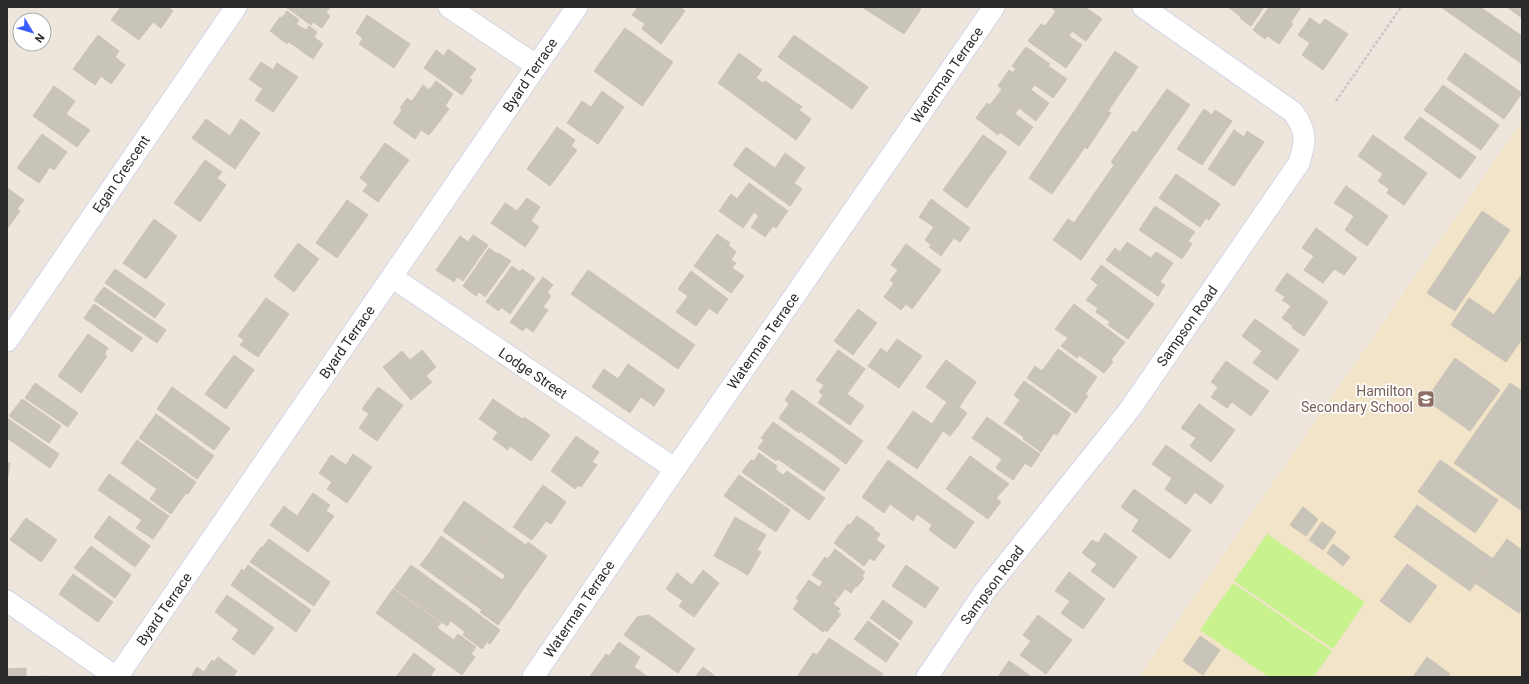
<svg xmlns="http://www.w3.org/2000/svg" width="1529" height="684" viewBox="0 0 1529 684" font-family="Roboto,sans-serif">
  <rect width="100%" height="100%" fill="#eee6dc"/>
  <path fill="#f1e4c9" d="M1522,121V677H1139Z"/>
  <path fill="#c8f28d" d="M1267,534L1365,602L1333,649L1234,581Z
    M1233,583L1332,651L1313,677H1269L1200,630Z"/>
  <path fill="#c9c4ba" stroke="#cac2b5" d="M121,7H168L173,11L161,28L153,22L139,40L111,20Z
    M286,7H330L326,13L330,16L322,28L313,22L311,25Z
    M638,7H680L685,11L661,44L642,29L645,24L632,15Z
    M862,7H918L921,9L904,34Z
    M1053,7H1085L1102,19L1086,41L1072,31L1071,33L1051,18L1056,11L1052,8Z
    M1228,7H1264L1251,26L1240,18L1241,17Z
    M1269,7H1301L1291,22L1293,24L1279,44L1267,36L1265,39L1253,30Z
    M1441,7H1480L1522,36V64Z
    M1507,7H1522V18Z
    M287,11L299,20L296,24L306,30L309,26L317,32L314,37L323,44L313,59L289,42L287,44L270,31L280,17L282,18Z
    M367,15L410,44L394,68L359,44L363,38L356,33Z
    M1051,18L1071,33L1069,36L1082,45L1066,68L1028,41L1041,24L1045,26Z
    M1310,18L1320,25L1325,19L1348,34L1323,70L1302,55L1310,43L1298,35Z
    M625,28L673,62L642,106L594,71Z
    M98,35L119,51L115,57L125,65L111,84L101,76L95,85L73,69Z
    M794,35L868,87L852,109L778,57Z
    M1026,47L1050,64L1048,66L1067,79L1053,98L1035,85L1032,88L1012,73L1016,69L1012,66Z
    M448,49L476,69L469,78L472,80L462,95L424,68L436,50L444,56Z
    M1115,51L1138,67L1108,111L1111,113L1087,149L1085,147L1052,194L1029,178Z
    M739,53L762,70L756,78L763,83L765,81L802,107L799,110L811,119L796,140L718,83Z
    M1465,53L1522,93L1504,119L1447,79Z
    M261,62L273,70L277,63L298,77L273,112L255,100L263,89L249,79Z
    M1009,70L1032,88L1031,90L1049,103L1036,121L1019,108L1017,111L997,96L1002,89L998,86Z
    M436,81L453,94L445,106L449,109L440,121L412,101L423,85L429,90Z
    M1443,85L1499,125L1481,150L1424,110Z
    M54,86L75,101L66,114L90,130L77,147L33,116Z
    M1167,89L1190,105L1081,260L1053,240L1068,219L1074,223L1114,165L1111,162L1133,131L1136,133Z
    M602,91L624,107L598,144L567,123L582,101L591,107Z
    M997,96L1017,111L1015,114L1033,127L1019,146L1000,132L998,135L976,118L987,103L990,105Z
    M407,98L440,121L429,135L421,130L415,139L393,123L402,110L400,108Z
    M1204,109L1212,115L1215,110L1232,121L1202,165L1177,149Z
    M1420,117L1476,157L1460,179L1404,138Z
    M206,119L230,136L241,119L260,133L235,169L192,138Z
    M557,127L575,140L571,146L577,150L550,186L527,169Z
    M1234,130L1244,137L1247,131L1264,142L1234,186L1208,169Z
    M42,134L67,152L54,170L50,167L39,183L17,168Z
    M983,135L1007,152L967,208L943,190Z
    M1373,135L1427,173L1404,205L1387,193L1389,189L1378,181L1383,174L1358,156Z
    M385,143L409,160L378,202L363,191L368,184L360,178Z
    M746,147L775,168L785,153L805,168L794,183L802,189L790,206L733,165Z
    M205,160L222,172L217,178L226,185L200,222L174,203Z
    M1176,174L1220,204L1209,220L1206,218L1200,227L1159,198Z
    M749,183L788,211L776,228L773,226L765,237L751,227L759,216L754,212L743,228L719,211L731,194L737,199Z
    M1346,186L1388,216L1367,246L1345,230L1354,216L1334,203Z
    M7,188L24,200L17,209L20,211L7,229Z
    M527,198L540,207L531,221L539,227L525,247L491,223L505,203L517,211Z
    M931,199L970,228L960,242L954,238L941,256L929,247L931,245L925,240L934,227L919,217Z
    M347,200L368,215L337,258L316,243Z
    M1155,206L1195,232L1188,241L1192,244L1182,259L1139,230Z
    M1482,211L1510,230L1455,311L1427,293Z
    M154,219L177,236L146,279L123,263Z
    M1316,228L1357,258L1344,275L1334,269L1323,283L1304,270L1314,256L1302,248Z
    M717,234L730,243L728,245L736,252L731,260L736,263L732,268L744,276L731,293L694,266Z
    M473,235L488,245L463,281L457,277L454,282L436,270L460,236L468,242Z
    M1127,242L1151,258L1156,252L1173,263L1160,282L1165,285L1158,296L1106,260L1115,248L1120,252Z
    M298,243L319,259L294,292L274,276Z
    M906,244L941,270L912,309L906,304L901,310L884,297L894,283L890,280L898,270L891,265Z
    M489,248L497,254L498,253L511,261L485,297L479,292L476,296L463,286Z
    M1101,265L1154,304L1128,339L1108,325L1110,322L1096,312L1098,308L1086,300L1098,285L1091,279Z
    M512,266L520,272L522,269L535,278L510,314L501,307L499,311L486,302Z
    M115,269L165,304L155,318L105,283Z
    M588,270L695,345L678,369L571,294Z
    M691,271L728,299L717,314L709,308L696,326L676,312L688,296L678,289Z
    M1287,273L1328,302L1304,336L1292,328L1293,326L1282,318L1291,306L1282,300L1285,297L1275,290Z
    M1522,274V339L1506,362L1451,325L1469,298L1494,315Z
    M543,277L553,285L547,292L551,296L543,307L548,310L533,332L526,327L523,331L510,322Z
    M104,287L166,330L157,343L94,300Z
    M266,298L289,314L258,357L240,345L244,340L238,336Z
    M94,304L142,338L132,352L84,318Z
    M1074,304L1125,342L1111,360L1113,362L1104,373L1079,355L1077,358L1061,346L1068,338L1055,329Z
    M858,309L877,323L853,355L834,341Z
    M1255,319L1299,350L1277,380L1253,363L1262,351L1242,336Z
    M88,334L108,348L104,354L107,356L81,393L58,376Z
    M897,339L922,356L899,388L868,366L881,348L887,353Z
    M1058,349L1097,377L1085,394L1088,396L1076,413L1027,378L1035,366L1042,371Z
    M422,350L436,367L426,376L432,382L411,400L383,367L402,351L410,360Z
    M838,350L865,369L847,394L864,406L850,425L818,403L823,395L819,392L824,385L816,380Z
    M234,355L254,370L226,409L205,394Z
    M1455,358L1500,390L1470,431L1426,400Z
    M946,360L976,382L959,407L967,413L958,426L940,412L947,402L926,387Z
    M1226,361L1269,391L1251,416L1232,402L1227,408L1211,397L1218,387L1211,382Z
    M628,364L665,390L654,406L641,397L630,413L592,387L604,369L618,379Z
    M1024,381L1071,414L1057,435L1054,433L1041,452L1023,439L1024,437L1004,423L1020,400L1014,395Z
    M35,383L78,413L68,427L25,398Z
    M1510,383L1522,391V511L1454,463Z
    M172,387L230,428L214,450L157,409Z
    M378,387L403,405L377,441L359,428L369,414L362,409Z
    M792,390L863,441L846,464L800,431L799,433L779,418L789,404L785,400Z
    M22,399L61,426L49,443L9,416Z
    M493,399L522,419L524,417L550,435L531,461L510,446L508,450L493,439L498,432L479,419Z
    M1199,404L1235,430L1211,462L1190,446L1196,438L1181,428Z
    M913,411L932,424L940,412L958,426L950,436L943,431L917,469L887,448Z
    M156,414L214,456L197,479L139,438Z
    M987,417L1040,454L1031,467L1025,463L1013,480L996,468L1002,459L972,438Z
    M7,418L59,454L50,468L7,438Z
    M773,422L840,469L824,491L778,459L776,461L758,448L764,440L761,438Z
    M576,436L599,452L592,462L597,465L581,487L578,485L575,489L551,471Z
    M137,440L196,482L188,494L186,493L171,514L150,499L157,489L121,463Z
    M1166,445L1224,486L1211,504L1195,492L1186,504L1165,489L1172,478L1152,464Z
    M759,453L777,466L775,469L783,475L787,471L825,498L809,520L742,472L751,460L754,461Z
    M353,454L372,467L347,503L327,489L332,482L319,473L331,455L346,465Z
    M970,456L1009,484L996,498L1001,502L988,519L946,489Z
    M888,460L974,522L955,549L929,530L932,525L917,514L913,521L890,504L884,513L862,497Z
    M1440,460L1498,500L1475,533L1418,492Z
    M7,463H10L7,481Z
    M109,474L169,516L153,539L136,528L142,520L98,490Z
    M739,475L790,510L776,532L724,496Z
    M543,485L566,502L551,524L546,521L532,540L513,527Z
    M1134,489L1191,530L1170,559L1132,531L1139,520L1121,507Z
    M313,493L330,505L326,511L334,516L308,552L270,525L284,506L297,516Z
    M464,501L526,545L528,542L547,556L534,575L453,517Z
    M1417,505L1493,559L1470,591L1394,537Z
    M1303,507L1318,519L1306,536L1290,525Z
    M109,516L150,546L135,567L94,537Z
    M857,516L874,528L873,529L880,534L876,540L885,546L874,561L870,558L864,566L834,543L848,524L850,525Z
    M453,517L534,575L522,591L504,578L505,575L443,531Z
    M735,517L766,535L757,550L761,552L748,575L714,556Z
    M26,518L57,540L41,562L10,540Z
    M1322,522L1336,532L1323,550L1309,540Z
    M1105,533L1137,557L1114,588L1091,571L1097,564L1082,553L1092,540L1098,543Z
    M441,536L502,580L504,578L522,591L510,609L430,552Z
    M269,539L330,582L314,606L250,562L261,547L262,548Z
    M1507,539L1522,550V608L1519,613L1475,583Z
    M1333,544L1350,557L1343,566L1327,553Z
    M91,546L131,575L115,598L74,568Z
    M835,549L865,572L862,576L864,578L857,587L856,586L851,593L845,589L839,597L821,584L823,582L812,575L825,557L828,559Z
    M430,552L510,609L498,625L480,612L482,610L420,565Z
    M1407,564L1437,586L1410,623L1380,601Z
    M248,565L311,610L296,632L231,585L242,569L244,571Z
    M411,565L500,630L490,644L487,642L482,649L463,635L465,632L451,621L447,626L394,588Z
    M906,565L939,588L925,608L892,586Z
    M703,570L719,583L694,617L679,606L683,601L666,589L677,573L692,585Z
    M1069,572L1105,599L1083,629L1061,613L1070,601L1055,591Z
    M73,574L113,602L98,622L59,594Z
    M809,580L819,587L821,585L838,598L833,604L840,609L837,612L841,614L827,632L825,630L823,632L793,609L799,601L796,598Z
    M393,589L441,623L437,628L454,640L458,634L476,647L471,654L475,657L462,675L376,613Z
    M227,595L274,628L254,655L232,639L239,630L215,612Z
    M883,600L913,622L900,640L870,618Z
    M649,615L695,649L678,673L624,635L637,617Z
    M1038,615L1072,640L1046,674L1020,655L1031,641L1023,635Z
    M868,621L899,644L886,662L854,639Z
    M1200,636L1220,650L1203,675L1183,661Z
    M829,638L883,674L881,677H797L813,653L817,655Z
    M619,642L640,657L634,667L648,677H592L590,676L606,654L609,656Z
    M414,653L435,669L430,677H396Z
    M218,657L237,671L233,677H191L197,667L204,672L212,660L214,662Z
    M1427,657L1450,674L1448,677H1413Z
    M1009,661L1032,677H998Z
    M703,667L715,676L714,677H695Z
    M26,668V677L46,676V677H7V669Z"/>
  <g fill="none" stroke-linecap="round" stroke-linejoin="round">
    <defs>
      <path id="minor" d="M449,7L537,66
        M392,277L675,469
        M7,341L236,7
        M7,601L116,677
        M117,677L577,7
        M533,677L675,469L994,7
        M927,677L985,591L1130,409L1299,163C1306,141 1307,131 1293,112L1143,7"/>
    </defs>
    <use href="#minor" stroke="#d1d5e5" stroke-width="23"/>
    <path stroke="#c8c8c8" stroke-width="2.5" stroke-dasharray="3 2" stroke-linecap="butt" d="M1336,101L1401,7"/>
    <use href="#minor" stroke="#fff" stroke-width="21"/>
  </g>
  <defs>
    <symbol id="school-square" viewBox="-11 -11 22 22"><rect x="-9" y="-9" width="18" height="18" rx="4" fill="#8d6e63" stroke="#fff"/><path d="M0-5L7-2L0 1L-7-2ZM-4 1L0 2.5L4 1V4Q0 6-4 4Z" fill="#fff"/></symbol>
  </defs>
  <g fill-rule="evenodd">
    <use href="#school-square" x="1416" y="389" width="20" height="20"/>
  </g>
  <g text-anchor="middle" stroke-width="3.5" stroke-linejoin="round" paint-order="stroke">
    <g font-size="14" fill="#2b2b2b" stroke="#fff">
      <text transform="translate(530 75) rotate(-56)" y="5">Byard Terrace</text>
      <text transform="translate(947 75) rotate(-55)" y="5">Waterman Terrace</text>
      <text transform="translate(121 174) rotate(-56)" y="5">Egan Crescent</text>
      <text transform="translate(1187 326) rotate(-55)" y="5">Sampson Road</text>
      <text transform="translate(763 341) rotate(-55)" y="5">Waterman Terrace</text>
      <text transform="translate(347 342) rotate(-55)" y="5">Byard Terrace</text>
      <text transform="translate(533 373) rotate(34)" y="5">Lodge Street</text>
      <text transform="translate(992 585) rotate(-53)" y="5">Sampson Road</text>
      <text transform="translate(164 609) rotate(-55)" y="5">Byard Terrace</text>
      <text transform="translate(579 609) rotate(-56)" y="5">Waterman Terrace</text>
    </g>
    <g font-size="14" fill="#785e54" stroke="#fff" text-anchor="end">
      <text x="1413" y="396">Hamilton<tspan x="1413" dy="16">Secondary School</tspan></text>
    </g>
  </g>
  <rect width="1529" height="684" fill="none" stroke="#2b2b2b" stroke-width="16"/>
  <g transform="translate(32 32) rotate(128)"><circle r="19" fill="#ffffff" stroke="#aaaaaa"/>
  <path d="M0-3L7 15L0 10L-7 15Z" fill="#385dff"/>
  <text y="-6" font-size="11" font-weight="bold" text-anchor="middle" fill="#2b2b2b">N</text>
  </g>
</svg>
